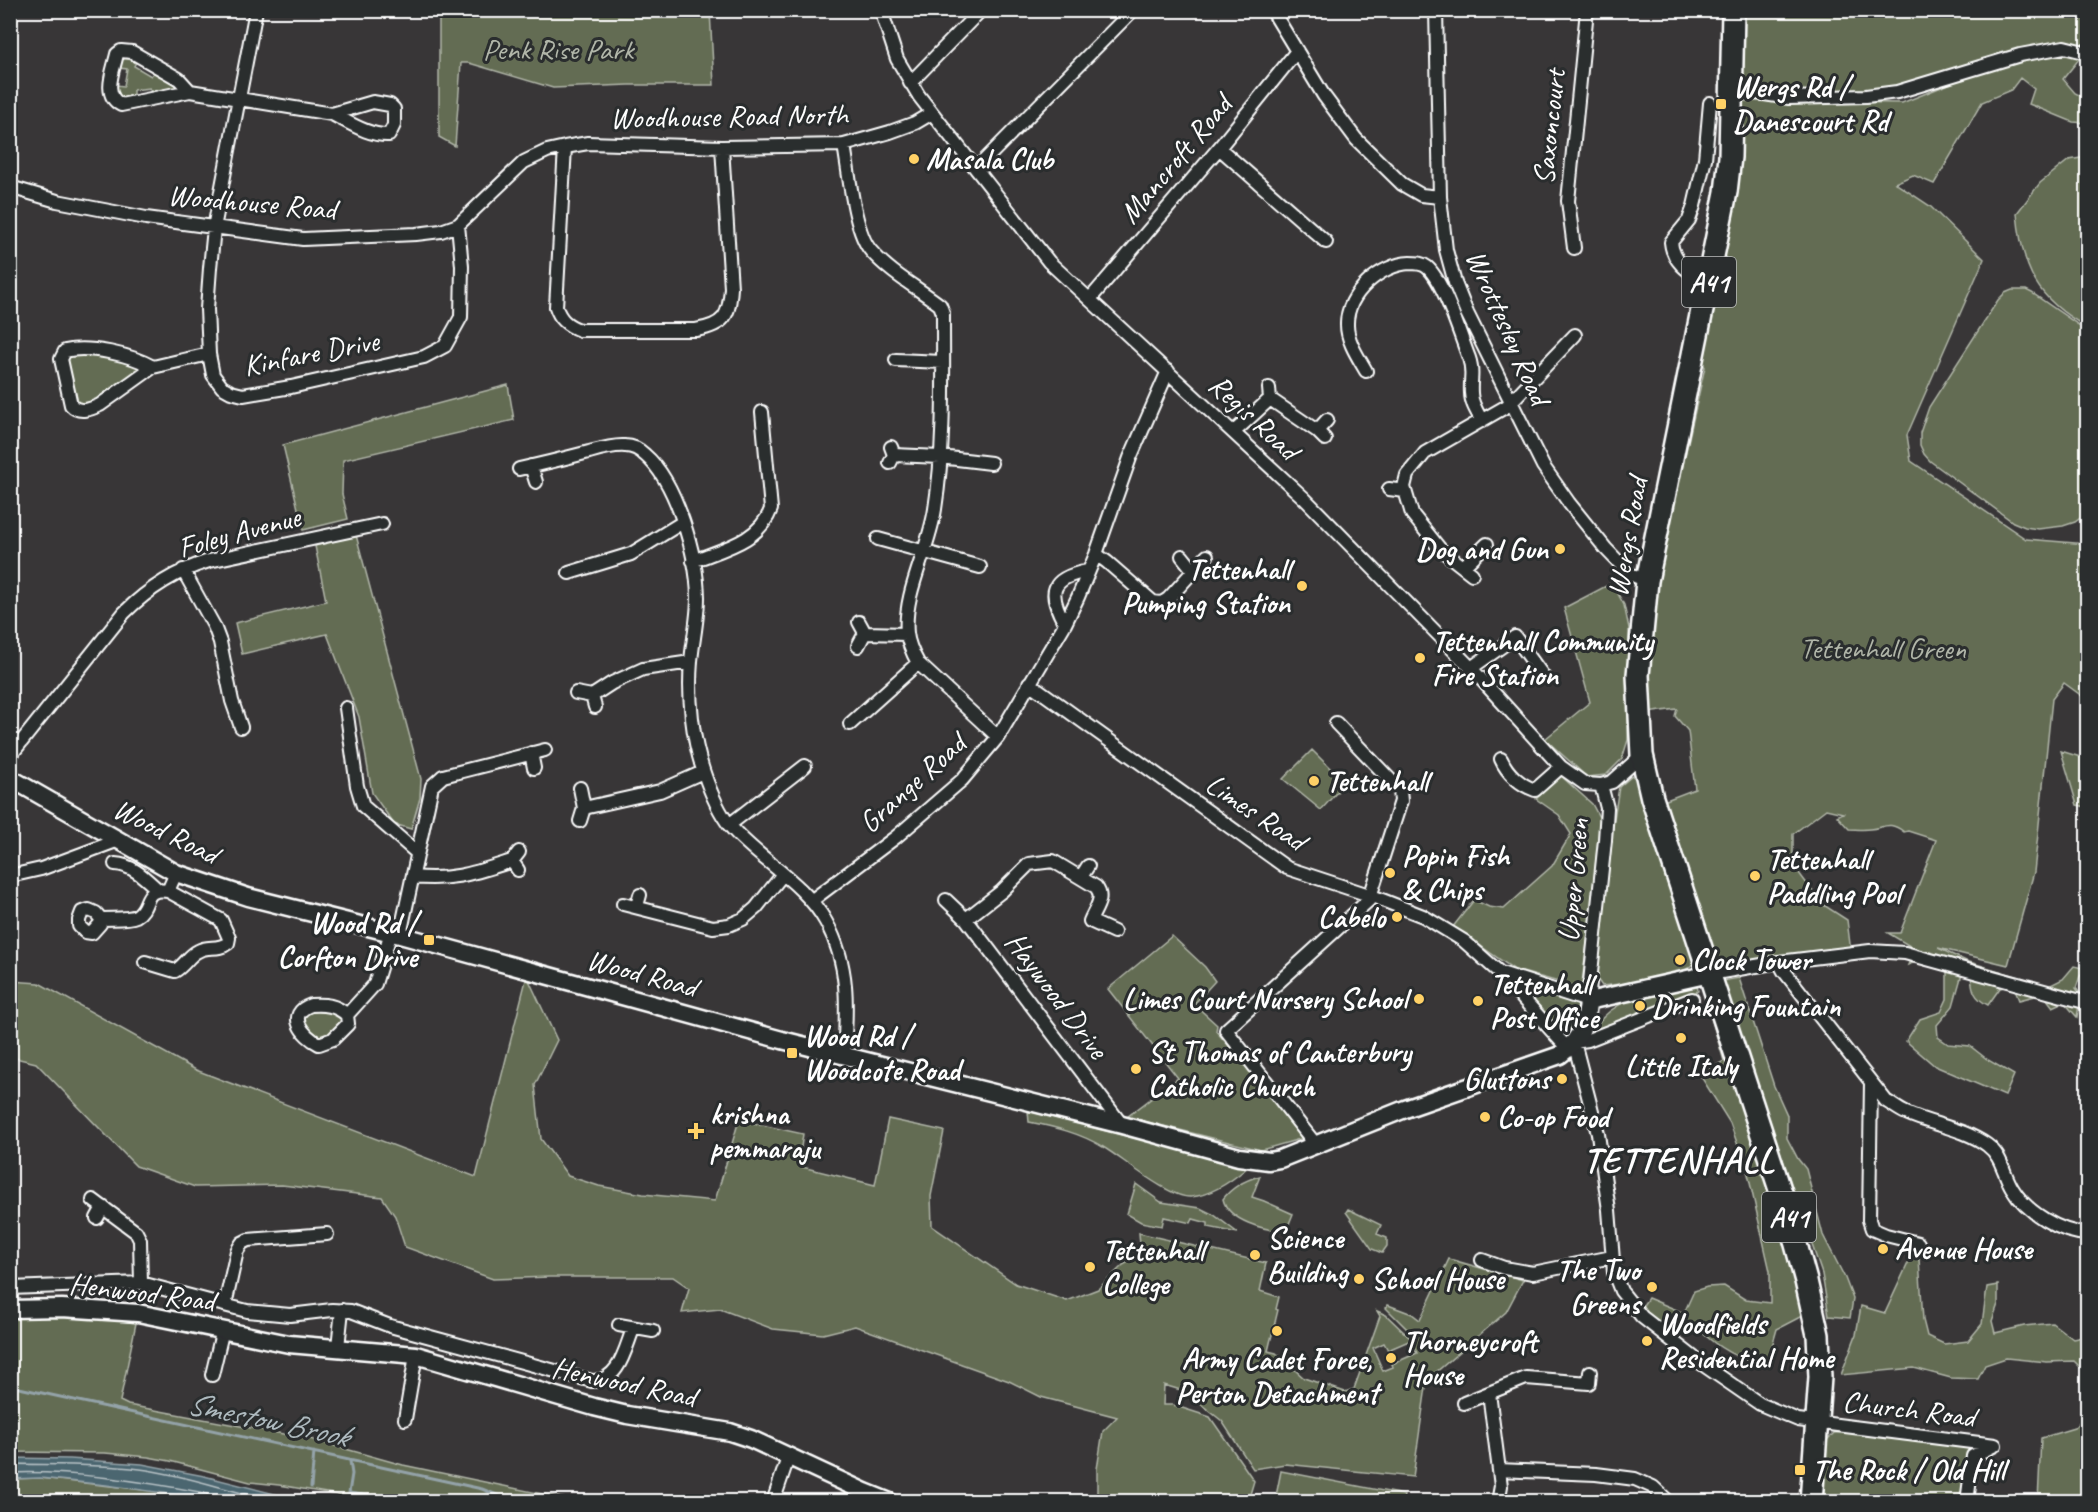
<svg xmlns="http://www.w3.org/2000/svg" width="2098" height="1512" viewBox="0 0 2098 1512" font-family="Caveat,sans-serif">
  <rect width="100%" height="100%" fill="#383637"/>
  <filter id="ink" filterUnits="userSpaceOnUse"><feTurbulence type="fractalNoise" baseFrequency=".0167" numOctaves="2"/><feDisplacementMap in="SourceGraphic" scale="12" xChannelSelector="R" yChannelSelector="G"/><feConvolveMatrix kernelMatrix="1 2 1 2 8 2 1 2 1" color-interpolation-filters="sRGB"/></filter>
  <g filter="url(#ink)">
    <path fill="#636c53" stroke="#b1b6a9" stroke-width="1.5" fill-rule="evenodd" d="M439,11H710L714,85H629L553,88L469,63H461L455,146L439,137Z
      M1737,11H2083C2094,48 2085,51 2063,79L2075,93L2087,99V123L2073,122L2029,104L2034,89L2020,78L2011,90L1982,102L1934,184L1913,175L1895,183L1930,206L1984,259L1907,435L1911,461L2026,539L2087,544V680L2082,696L2064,683L2052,699L2034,872L2008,965L1938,948L1966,961L2049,986L2063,979L2074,966L2087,969V972L2080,976L2076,988L2081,995L2077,1017L2064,1002L2053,1007L2043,994L2019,1000L2013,985L2000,988L1988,1005C1974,998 1972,990 1971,975L1962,974L1953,1006L1937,1025L1938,1037L1948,1044L1970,1046L1988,1060L2014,1075L2005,1096L1935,1066L1906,1041L1920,1019L1941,1012L1947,999V968L1926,958L1908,965L1915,949L1888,933H1900L1936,840L1908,831L1904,832C1889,820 1884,828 1870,829C1863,830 1855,829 1849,829L1837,816L1843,813L1826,809L1793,834V865L1822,904L1847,920L1851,952L1713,970L1661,802L1695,789L1688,731L1675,716L1677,709L1647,713L1654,593L1705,367L1700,359L1740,101L1902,103L1976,73L1866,92L1789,95L1735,86Z
      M128,57L137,60L134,66L151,76L155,70L179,85L180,89L151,94L150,88L133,90V97L120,100L115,95L116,85L124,86L127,69L119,68L120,60Z
      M2087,157H2088L2087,327C2037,300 2022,269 2017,213L2040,183L2069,160Z
      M2012,290H2026L2032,293L2087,331V513L2075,522L2063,526L2038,529L2025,527L2013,522L1930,461L1924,454L1920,445V433L1929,407L1998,300L2005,293Z
      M83,354L139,363L142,366L141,371L101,400L77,406L65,361L68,356Z
      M508,385L514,420L343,460L342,494L348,519L303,530L283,445Z
      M356,535L421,779L420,798L411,829L394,824L372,793L359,717L327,634L242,654L235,623L326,601L315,546Z
      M1612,583L1624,605L1629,628L1628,740L1622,759L1606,775L1587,777L1545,739L1590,702L1564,608Z
      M1312,750L1345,783L1321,810L1283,779Z
      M2061,751L2087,759V807L2077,805Z
      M1560,775L1592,804L1600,819L1591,910L1582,983L1577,987L1515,970L1469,938L1452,928L1474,900L1489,907L1504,909L1552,866L1571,834L1559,815L1536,799Z
      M1632,776L1639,781L1694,962C1685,979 1622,984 1602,986L1597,979L1614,819L1619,787Z
      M1172,936L1205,967L1215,981L1194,1004L1217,1025L1216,1031L1307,1137L1261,1150L1127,1117L1178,1078L1108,989Z
      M527,976L557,1040L535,1085L541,1139L568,1176L599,1186L643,1194L715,1201L739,1120L803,1134L798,1166L875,1185L888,1119L944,1131L931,1196L932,1226L1016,1284L1067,1301L1098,1289L1123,1265L1141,1255L1139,1233L1266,1263L1260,1291L1279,1297L1276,1309L1278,1310L1268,1351L1276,1353L1304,1378L1345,1392L1354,1389L1380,1316L1377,1311L1386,1315L1411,1339L1413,1335L1386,1308L1388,1305L1412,1314L1420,1320L1449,1259L1523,1280L1506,1312L1427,1380L1413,1477L1285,1464L1253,1469L1222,1421L1184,1391L1164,1385L1163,1405H1173L1210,1417L1254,1481L1248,1501H1097V1469L1103,1431L1117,1417L1041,1397L1009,1381L855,1326L823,1334L773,1329L720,1309L682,1313L689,1288L673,1277H549L493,1279L405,1247L395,1216L382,1197L282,1185L195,1187L136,1166L36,1063L11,1057V981L39,983L196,1070L476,1177ZM1411,1340L1417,1353L1392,1364L1393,1367L1383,1371L1373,1348L1384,1343L1388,1350Z
      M1739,978L1774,1086L1787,1115V1138L1798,1159L1806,1169L1823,1235L1845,1278L1853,1299L1850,1318L1829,1316L1822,1274L1722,981Z
      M1697,985L1698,991L1593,1032C1611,994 1661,992 1697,985Z
      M1521,987H1536L1578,1001L1577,1019L1570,1029L1565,1030L1556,1024Z
      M1713,999L1795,1260L1802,1316L1777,1329L1766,1367C1736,1357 1721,1351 1697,1328C1671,1332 1661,1323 1641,1308L1648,1298L1684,1313L1694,1291L1707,1287L1724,1286L1746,1300L1770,1303V1271L1748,1174L1730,1123L1700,1075L1724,1061L1706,1001Z
      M314,1009L340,1013L344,1021L326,1038C315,1036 309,1032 303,1023L305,1014Z
      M1028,1111L1248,1167C1233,1180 1212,1195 1191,1197C1170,1199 1122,1158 1103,1147C1080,1133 1055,1127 1029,1122Z
      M1260,1176L1252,1197L1264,1201L1293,1214L1286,1231C1266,1231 1228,1221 1223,1199C1232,1187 1245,1180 1260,1176Z
      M1136,1184L1161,1202L1200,1208L1214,1215L1238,1233L1208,1227V1223L1193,1219L1191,1223L1164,1217L1162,1226L1141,1222L1127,1214Z
      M1348,1209L1381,1225L1377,1234L1387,1238V1246L1382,1253L1372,1249L1346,1212Z
      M1910,1259H1919L1923,1320L1927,1336L1944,1344L1968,1341L1982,1324L1987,1287L1998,1285V1304L1992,1321L1995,1333L2024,1326L2052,1323L2073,1339L2087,1336V1374L2074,1361L2047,1362L2006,1358L1985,1365L1978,1379L1951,1378L1914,1368L1841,1375L1856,1335L1861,1306L1885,1313Z
      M10,1317H96L136,1323L120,1401L128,1405L310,1439L403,1465L576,1501H374L279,1485L250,1482L170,1461L148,1457L105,1453L11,1452Z
      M2087,1414V1501H2038L2041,1438L2074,1428Z
      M1846,1432L1973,1445L1969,1453L1964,1501L1822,1502L1826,1441L1834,1433Z
      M1281,1471L1404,1495L1403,1501H1275Z
      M40,1478L162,1492L220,1501H11L10,1479Z"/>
    <path fill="#4c6670" stroke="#94a3a9" stroke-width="1.5" d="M10,1458L70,1459L142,1464L204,1476L302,1501H220L106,1485L40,1478L11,1479Z"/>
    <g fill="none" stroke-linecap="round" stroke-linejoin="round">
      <path stroke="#b7c2c6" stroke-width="1.5" d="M10,1464C54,1465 97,1464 140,1469C188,1475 233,1493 280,1502
        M10,1473C70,1470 146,1482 205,1493L209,1496L210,1502"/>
      <path stroke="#94a3a9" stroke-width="3" d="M10,1386L482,1489L514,1502
        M350,1461L352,1474L349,1493L362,1495
        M311,1487L314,1452"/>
      <defs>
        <path id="street" d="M256,10L214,228L210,268L207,309L209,354L213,375L222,387L231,392L243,395L291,387L424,357L445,346L461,317L462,266L458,225
          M881,10L897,59L919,96L1049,262L1304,498L1471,668L1561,767L1585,784L1601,785L1612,782L1642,755
          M1272,10L1324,96L1356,139L1402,184L1421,195L1440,197
          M1436,10L1440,197L1446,250L1455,283L1467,313L1543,466L1569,503L1606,549L1630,574L1647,581
          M910,83L981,10
          M1732,89L1789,98L1866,96L1897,92L2020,55L2064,47L2088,53
          M190,91L179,79L132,52L121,51L117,54C113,72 102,95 121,105L190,91L332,114L373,102L390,105L394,109V125L389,135C369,136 350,123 332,114
          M844,145C849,172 854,232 871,251C890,273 918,288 940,305L943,313C943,378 945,445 935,509C929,550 903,593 907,633C908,644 913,654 918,663L998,737
          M565,147L556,307C560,320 568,326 580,330H696C725,325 729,316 731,288L722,147
          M1219,148L1326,242
          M976,169L1133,10
          M10,187L57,201L146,218L303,239L416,234L441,231L458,225L524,162L547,151L565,147L588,143L722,147L844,145L890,132L915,123L932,113
          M1574,248L1568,201L1587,10
          M1708,284C1691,273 1673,264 1671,242L1689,220L1694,206L1705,159L1710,103
          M1090,299L1219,148L1297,51
          M896,360L943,362
          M153,367C132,355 89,345 65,351L61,359L71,405C79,414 91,409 100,405L153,367L209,354
          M1366,371C1358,357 1347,341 1347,325C1346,294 1381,264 1410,263C1416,263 1422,263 1427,267C1444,282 1460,335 1469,358C1474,372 1470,378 1471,393C1471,403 1477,412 1482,421
          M1270,399L1317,431L1325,439
          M1317,431L1327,420
          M1234,432L1270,399L1269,388
          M894,455L940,457L991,463
          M890,463L894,455L891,447
          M531,466L536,482
          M519,469C542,464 566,458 589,452C600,449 614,445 625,446C633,446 640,450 645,455C677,482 697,557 698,597C698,618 693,640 691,661C688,697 692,738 704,773C710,791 718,811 730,826C759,860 804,882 826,922C850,965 847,1008 844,1055
          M1389,489L1405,491
          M878,539L980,567
          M1096,554L1107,562L1153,602L1162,603L1168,599L1207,556
          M1182,556L1194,571
          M693,561C722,549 759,542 771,509L762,412
          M1464,566L1487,544
          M183,570L214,626L220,642L232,701L241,727
          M569,573L631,554L683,522
          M1472,574L1440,549L1412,514L1404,487L1407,475L1425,453L1507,406L1575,335
          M1065,624C1047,592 1050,578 1088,571
          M865,633L907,634
          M858,646L865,633L859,622
          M1471,668L1515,637L1543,676
          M1029,683L1287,868L1372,896L1423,916L1464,941L1500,973L1568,1049
          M576,693L592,696L595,707
          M592,696L612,683L643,669L691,662
          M346,708L357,786L363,806L417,853
          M850,724L918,663
          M531,753L534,768
          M10,756L124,613C148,589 176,571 209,561L382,524
          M1501,759C1507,773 1520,785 1535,790L1561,767
          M580,788L584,808L580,821
          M584,808L660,791L703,772
          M729,825L805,766
          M115,864C133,865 145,878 158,890
          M518,870L512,861L519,852
          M10,876L41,869L119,840
          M413,877C453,881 474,873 512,861
          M1081,877L1088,866
          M946,900L966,919L1122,1125
          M811,901L896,837L962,780L998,737L1065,624L1078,597L1096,554L1130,458L1168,371
          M623,904L713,927L729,925L743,919L756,908L783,874
          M637,906L640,895
          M101,919L100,924L92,933L85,932L79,926V920L82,912L89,910L96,913L101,919C111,918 127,920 136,916C152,907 141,887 168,891L176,873
          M966,919L1002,891L1029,864L1053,861L1096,887C1105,898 1095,909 1090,921L1114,932
          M400,935L432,786L443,776L545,750
          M145,962L175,971C185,965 189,955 198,951C208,945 218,951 228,943L229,938L221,920L168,891
          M1779,962L1784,971L1886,1101C1893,1105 1899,1110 1906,1113C1932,1125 1963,1128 1987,1145C2002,1156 2003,1173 2012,1188C2026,1212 2060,1233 2088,1234
          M1501,973L1588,1001L1605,840L1607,808L1601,785
          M1710,974L1779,962L1870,951L1905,953L2088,1003
          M1692,999L1588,1040L1574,1042L1598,1134L1609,1210L1614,1273L1621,1291L1642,1317L1702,1364L1760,1404L1798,1420L1995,1445
          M311,1005C325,1004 336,1005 347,1015L348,1024L333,1039L319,1044C303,1036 285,1014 311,1005Z
          M347,1015L375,984L391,932
          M1871,1082L1869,1220L1872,1229L1886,1235L1918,1243
          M1316,1145L1226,1030L1369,900L1401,801L1400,790L1336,723
          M93,1200L136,1232L140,1240L141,1283
          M97,1218L103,1207
          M1482,1260L1504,1268L1533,1273L1612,1257
          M10,1288L141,1283L247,1311L290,1315L332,1310L351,1311L390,1326L592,1381C619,1382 625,1349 633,1329
          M225,1305L237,1251L242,1243L248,1240L327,1234
          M619,1325L653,1331
          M338,1347L342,1310
          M212,1375L223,1329
          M1489,1393L1501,1486L1498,1502
          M1464,1403L1526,1378L1589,1383L1590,1372
          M405,1419L416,1355
          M1499,1470L1596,1474L1635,1479L1653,1487L1669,1502
          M773,1502L789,1455
          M1967,1502L1973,1456L1995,1445"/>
        <path id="secondary" d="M10,778L176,873L248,897L400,935L782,1040L1122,1125L1239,1157L1269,1161L1280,1159L1405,1109L1560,1055C1578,1042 1587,1023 1588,1001L1710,974
          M10,1309L62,1308L138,1313L289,1344L416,1355L594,1407L627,1415L730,1432L751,1439L865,1492L890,1502"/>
        <path id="highway" d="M1733,10L1730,157L1726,192L1647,581L1638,675L1642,755L1652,798L1786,1208L1806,1281L1818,1335L1820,1377L1811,1502"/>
      </defs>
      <use href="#street" stroke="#fff" stroke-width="16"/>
      <use href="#secondary" stroke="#fff" stroke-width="21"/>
      <use href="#highway" stroke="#fff" stroke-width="26"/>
      <use href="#street" stroke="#2a2d2e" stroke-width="12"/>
      <use href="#secondary" stroke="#2a2d2e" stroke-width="16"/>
      <use href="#highway" stroke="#2a2d2e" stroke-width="21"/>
    </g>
  </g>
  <g fill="#ffd166" stroke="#2a2d2e" stroke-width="2">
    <rect x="1715" y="98" width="12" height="12" rx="3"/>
    <circle cx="914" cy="159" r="6"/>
    <circle cx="1560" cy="549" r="6"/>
    <circle cx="1302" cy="586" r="6"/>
    <circle cx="1420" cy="658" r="6"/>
    <circle cx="1314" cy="781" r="6"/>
    <circle cx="1390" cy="873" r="6"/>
    <circle cx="1755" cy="876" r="6"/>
    <circle cx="1397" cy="917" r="6"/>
    <rect x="423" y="934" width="12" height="12" rx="3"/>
    <circle cx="1680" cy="960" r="6"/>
    <circle cx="1419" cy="999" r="6"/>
    <circle cx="1478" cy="1001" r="6"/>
    <circle cx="1640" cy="1006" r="6"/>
    <circle cx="1681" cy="1038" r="6"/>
    <rect x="786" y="1047" width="12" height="12" rx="3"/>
    <circle cx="1136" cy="1069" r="6"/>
    <circle cx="1562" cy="1079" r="6"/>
    <circle cx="1485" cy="1117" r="6"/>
    <path d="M693 1122h6v6h6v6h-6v6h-6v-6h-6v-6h6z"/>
    <circle cx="1883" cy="1249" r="6"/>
    <circle cx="1255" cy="1255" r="6"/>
    <circle cx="1090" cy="1267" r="6"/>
    <circle cx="1359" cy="1279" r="6"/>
    <circle cx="1652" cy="1287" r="6"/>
    <circle cx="1277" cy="1331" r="6"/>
    <circle cx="1647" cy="1341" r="6"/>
    <circle cx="1391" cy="1358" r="6"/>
    <rect x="1794" y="1464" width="12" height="12" rx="3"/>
  </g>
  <g text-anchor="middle" stroke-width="6" stroke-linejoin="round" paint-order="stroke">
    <g fill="#2a2d2e" stroke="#bfc0c0" stroke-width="1.5">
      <rect x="1682" y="257" width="54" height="50" rx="4.5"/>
      <rect x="1762" y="1192" width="54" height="50" rx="4.5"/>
    </g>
    <g font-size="28" font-weight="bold" fill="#fff">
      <text x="1709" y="292">A41</text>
      <text x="1789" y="1227">A41</text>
    </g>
    <g font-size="30" fill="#b1b6a9" stroke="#2a2d2e">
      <text x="558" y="59">Penk Rise Park</text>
      <text x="1883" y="658">Tettenhall Green</text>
    </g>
    <g font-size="30" font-weight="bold" fill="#fff" stroke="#2a2d2e" text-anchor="start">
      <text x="1733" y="97">Wergs Rd /<tspan x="1733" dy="34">Danescourt Rd</tspan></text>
      <text x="926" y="169">Masala Club</text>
      <text x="1548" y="559" text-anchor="end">Dog and Gun</text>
      <text x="1290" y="579" text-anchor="end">Tettenhall<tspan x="1290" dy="34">Pumping Station</tspan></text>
      <text x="1432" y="651">Tettenhall Community<tspan x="1432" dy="34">Fire Station</tspan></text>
      <text x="1326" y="791">Tettenhall</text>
      <text x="1402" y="866">Popin Fish<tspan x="1402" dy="34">&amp; Chips</tspan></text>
      <text x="1767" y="869">Tettenhall<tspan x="1767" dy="34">Paddling Pool</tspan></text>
      <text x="1385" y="927" text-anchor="end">Cabelo</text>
      <text x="417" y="933" text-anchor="end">Wood Rd /<tspan x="417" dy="34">Corfton Drive</tspan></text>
      <text x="1692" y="970">Clock Tower</text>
      <text x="1490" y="994">Tettenhall<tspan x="1490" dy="34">Post Office</tspan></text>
      <text x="1407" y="1009" text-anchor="end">Limes Court Nursery School</text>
      <text x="1652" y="1016">Drinking Fountain</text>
      <text x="804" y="1046">Wood Rd /<tspan x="804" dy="34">Woodcote Road</tspan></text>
      <text x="1148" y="1062">St Thomas of Canterbury<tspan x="1148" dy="34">Catholic Church</tspan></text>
      <text x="1681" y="1076" text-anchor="middle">Little Italy</text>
      <text x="1550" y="1089" text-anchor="end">Gluttons</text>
      <text x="710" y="1124">krishna<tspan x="710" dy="34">pemmaraju</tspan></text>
      <text x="1497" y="1127">Co-op Food</text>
      <text x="1267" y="1248">Science<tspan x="1267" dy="34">Building</tspan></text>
      <text x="1895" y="1259">Avenue House</text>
      <text x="1102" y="1260">Tettenhall<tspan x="1102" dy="34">College</tspan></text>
      <text x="1640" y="1280" text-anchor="end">The Two<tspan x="1640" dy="34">Greens</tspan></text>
      <text x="1371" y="1289">School House</text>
      <text x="1659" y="1334">Woodfields<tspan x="1659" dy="34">Residential Home</tspan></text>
      <text x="1403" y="1351">Thorneycroft<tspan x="1403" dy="34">House</tspan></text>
      <text x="1277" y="1369" text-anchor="middle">Army Cadet Force,<tspan x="1277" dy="34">Perton Detachment</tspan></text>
      <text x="1812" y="1480">The Rock / Old Hill</text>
    </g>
    <g font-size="30" fill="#fff" stroke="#2a2d2e">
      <text transform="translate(729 116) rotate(-1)" y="10">Woodhouse Road North</text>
      <text transform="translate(1549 127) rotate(-84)" y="10">Saxoncourt</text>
      <text transform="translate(1175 159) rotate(-50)" y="10">Mancroft Road</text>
      <text transform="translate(252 202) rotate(5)" y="10">Woodhouse Road</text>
      <text transform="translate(1508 327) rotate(66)" y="10">Wrottesley Road</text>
      <text transform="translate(311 353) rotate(-11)" y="10">Kinfare Drive</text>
      <text transform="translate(1254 417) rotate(43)" y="10">Regis Road</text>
      <text transform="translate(239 532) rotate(-15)" y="10">Foley Avenue</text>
      <text transform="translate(1627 537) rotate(-80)" y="10">Wergs Road</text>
      <text transform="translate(912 783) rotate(-42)" y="10">Grange Road</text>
      <text transform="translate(1256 812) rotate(34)" y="10">Limes Road</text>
      <text transform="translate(166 831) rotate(26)" y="10">Wood Road</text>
      <text transform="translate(1573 880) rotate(-85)" y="10">Upper Green</text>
      <text transform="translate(642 973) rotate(15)" y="10">Wood Road</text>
      <text transform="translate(1057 995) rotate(53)" y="10">Haywood Drive</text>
      <text transform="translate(142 1292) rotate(7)" y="10">Henwood Road</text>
      <text transform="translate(624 1382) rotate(12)" y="10">Henwood Road</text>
      <text transform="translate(1909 1409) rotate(7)" y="10">Church Road</text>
    </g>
    <g font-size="32" font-style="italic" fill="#aebabf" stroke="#2a2d2e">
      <text transform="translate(268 1419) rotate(12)" y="11">Smestow Brook</text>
    </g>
    <g font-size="36" font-weight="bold" letter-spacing="1.5" fill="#fff" stroke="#2a2d2e">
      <text x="1679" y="1172">TETTENHALL</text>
    </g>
  </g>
  <rect width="2098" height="1512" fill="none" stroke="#2a2d2e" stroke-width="36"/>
  <rect x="18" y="18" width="2062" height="1476" fill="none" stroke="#fff" stroke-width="2" filter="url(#ink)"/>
</svg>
